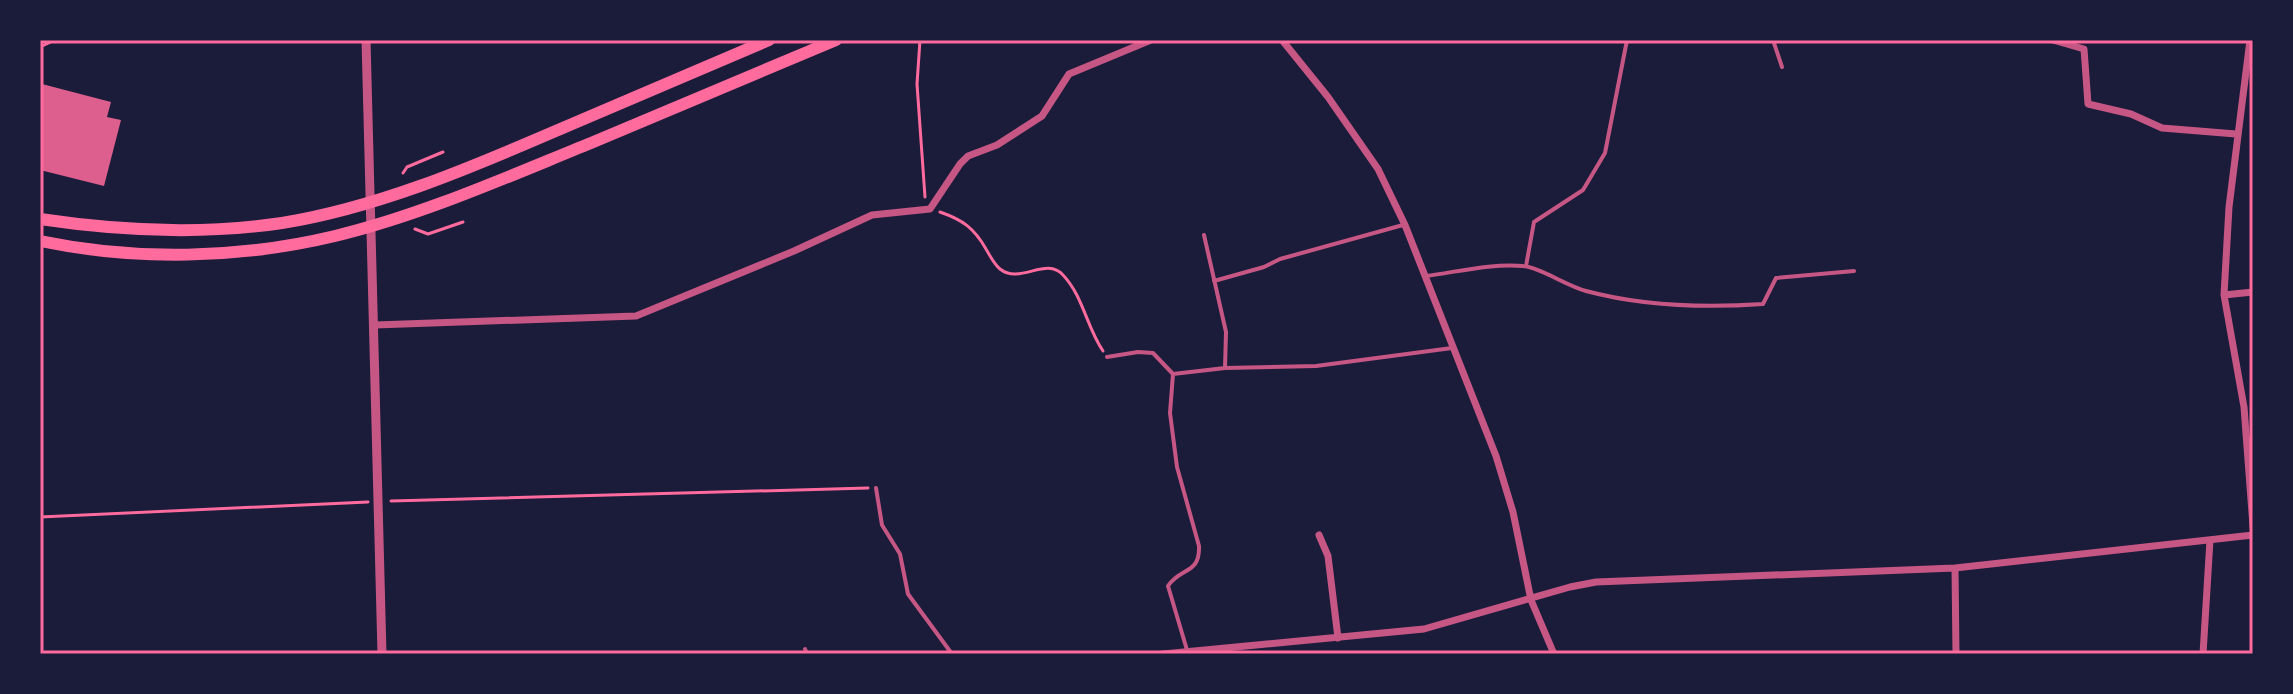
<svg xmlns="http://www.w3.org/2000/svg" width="2293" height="694" viewBox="0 0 2293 694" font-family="'PT Serif',serif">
  <rect width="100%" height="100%" fill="#1b1b3a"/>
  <path fill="#dd5f8e" d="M42,84L111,102L107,117L121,120L104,186L40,170Z"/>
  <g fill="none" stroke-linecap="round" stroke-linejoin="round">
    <path stroke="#ff6b9d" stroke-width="3" d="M920,40L917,84L925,197
      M40,47L55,40
      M403,173L407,167L443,152
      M940,212C963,220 974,228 986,249C990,256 994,264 1000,269C1020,285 1046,256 1063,275C1083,296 1087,328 1103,351
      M415,229L428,234L463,222
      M391,501L868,488
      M40,517L368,502"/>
    <path stroke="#c65784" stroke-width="4" d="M1773,40L1782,67
      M1204,235L1226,332L1225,368
      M1526,266L1534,222L1583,190L1605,153L1627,40
      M1426,276C1457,272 1492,263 1523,266C1539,267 1567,286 1586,291C1642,306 1705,308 1763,304L1776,278L1854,271
      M1214,281L1264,267L1280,259L1403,225
      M1107,357L1138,352L1153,353L1173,374L1225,368L1316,366L1452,348
      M1173,374L1170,413L1177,467L1199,546C1200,575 1180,567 1168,586L1187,650
      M876,488L882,525L900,554L908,594L952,654
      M805,649L807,654"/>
    <path stroke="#c65784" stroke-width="7" d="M1282,40L1328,97L1378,169L1405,225L1496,456L1513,512L1531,600L1554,654
      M2053,40L2084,49L2088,104L2131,114L2162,128L2236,134
      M2250,40L2229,207L2224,295L2244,407L2253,526
      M2224,295L2253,292
      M375,325L636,316L794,251L872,215L930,209L960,164L968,156L997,145L1042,116L1069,74L1151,40
      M1319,535L1328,556L1338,638
      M1955,568L1956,654
      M1163,654L1424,629L1570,587L1596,582L1955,568L2253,535
      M2203,654L2210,540"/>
    <path stroke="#c65784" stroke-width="9" d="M366,40L382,654"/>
    <path stroke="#ff6b9d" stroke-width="12" d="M40,219C120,231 201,235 282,223C375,208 465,170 551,133C624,102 697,71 769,40
      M40,241C136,261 239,259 335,236C422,215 507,177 591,143C673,109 754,74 836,40"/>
  </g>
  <rect width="2293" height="694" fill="none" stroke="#1b1b3a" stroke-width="84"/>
  <rect x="42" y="42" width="2209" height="610" fill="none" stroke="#ff6b9d" stroke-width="3"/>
</svg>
